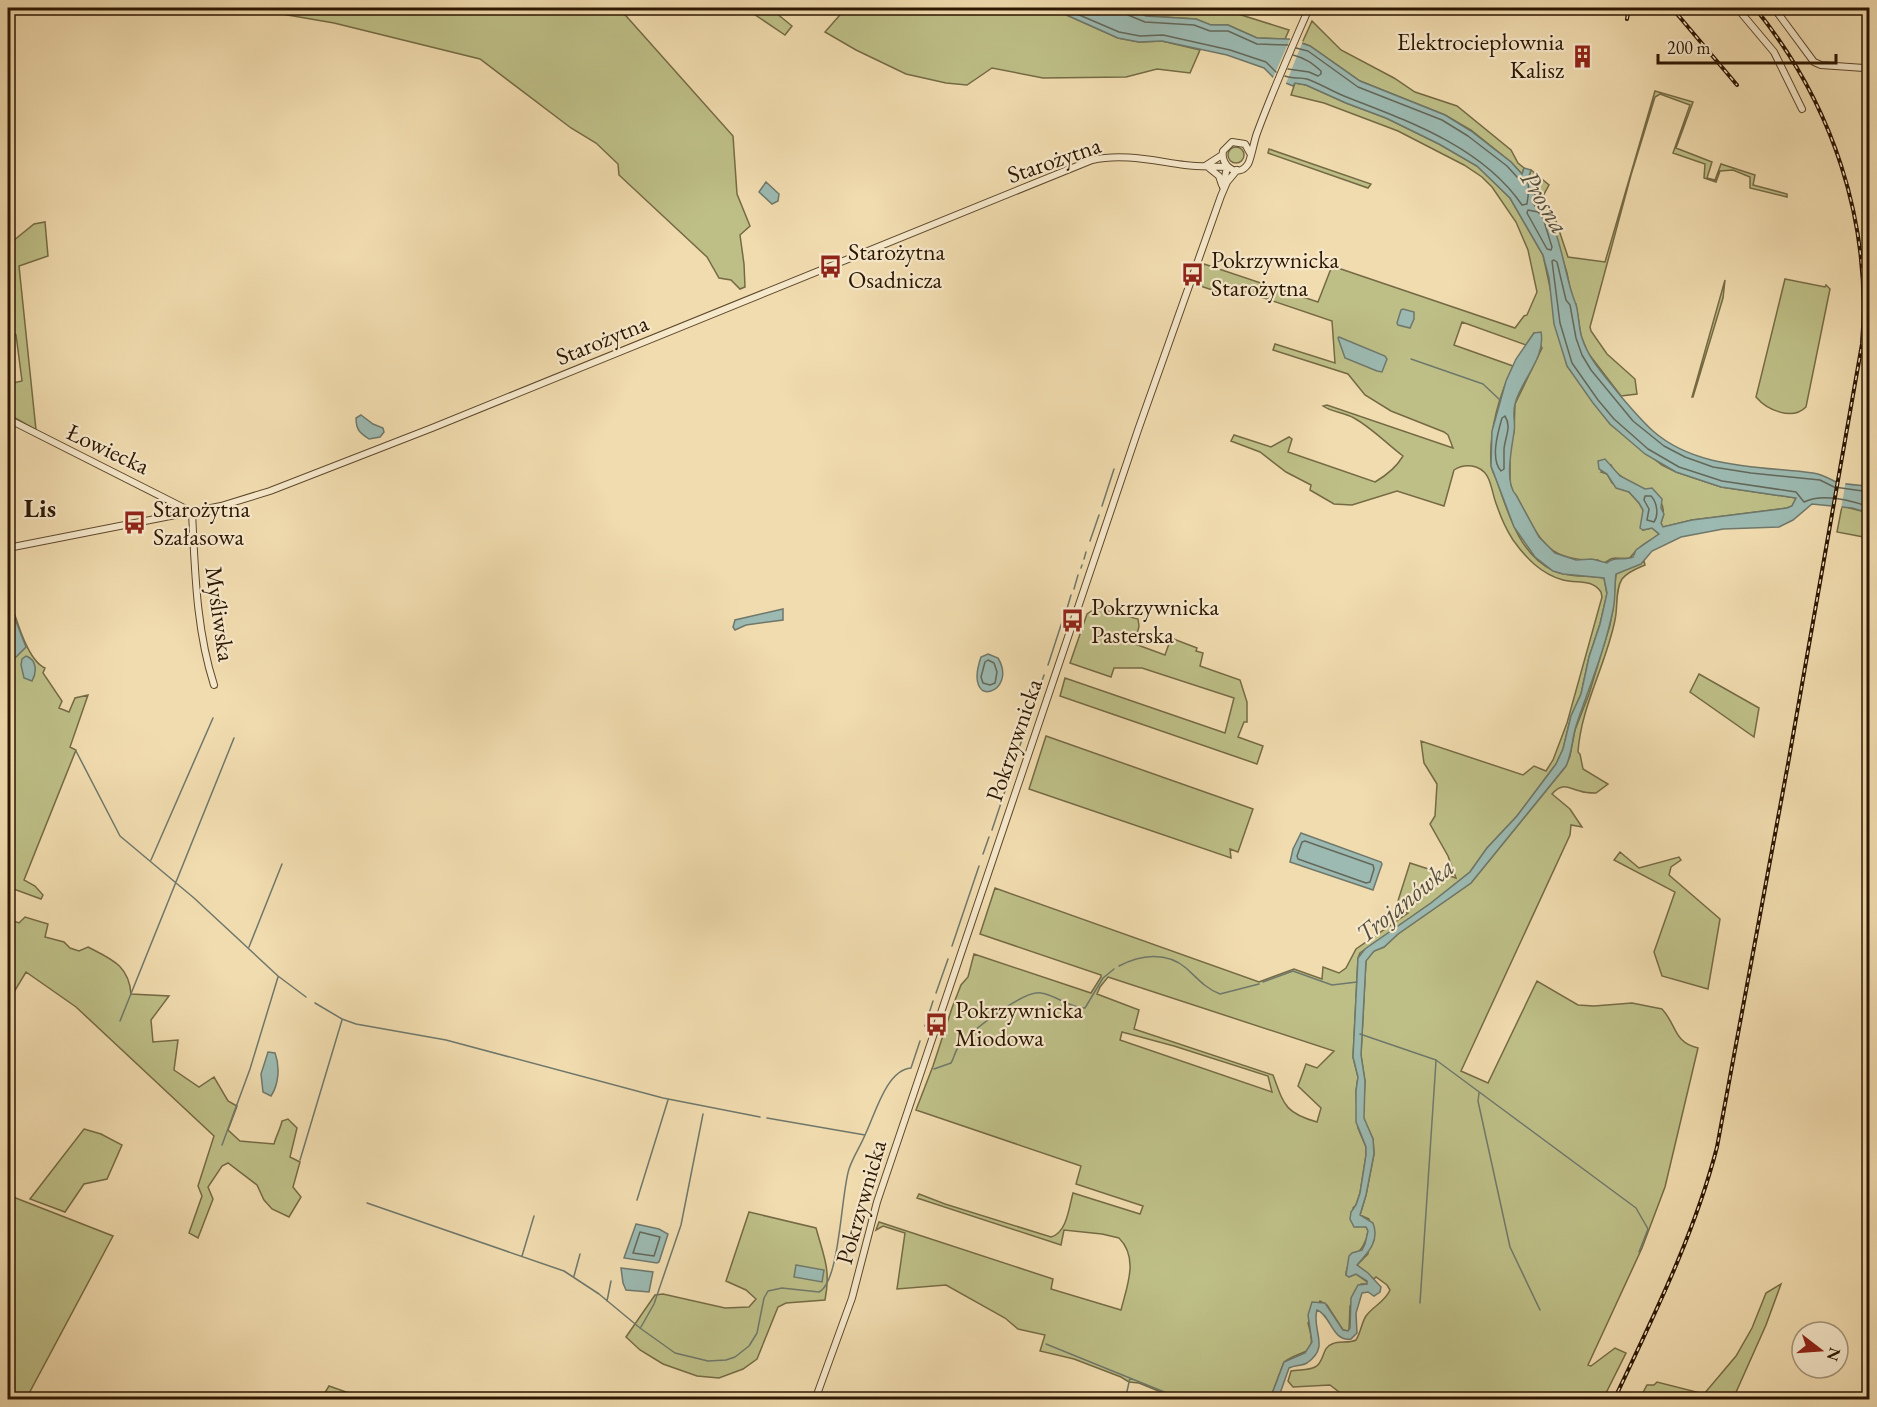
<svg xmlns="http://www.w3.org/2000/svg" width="1877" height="1407" viewBox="0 0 1877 1407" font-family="'EB Garamond',serif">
  <rect width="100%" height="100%" fill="#f1dcaf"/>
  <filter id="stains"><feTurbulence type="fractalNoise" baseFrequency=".00333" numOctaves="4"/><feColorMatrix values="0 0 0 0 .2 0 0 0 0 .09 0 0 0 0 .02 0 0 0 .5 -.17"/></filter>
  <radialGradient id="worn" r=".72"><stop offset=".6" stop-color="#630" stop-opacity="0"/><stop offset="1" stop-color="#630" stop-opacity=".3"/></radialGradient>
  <path fill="#bebf87" stroke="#756a44" stroke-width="1.5" fill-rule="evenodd" d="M246,8H619L733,136L737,194L750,226L740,235L744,264L745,287L740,289L731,280L719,278L707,257L619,175L618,164L596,143L571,128L480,59L334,23Z
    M745,8H770L792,26L785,35Z
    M846,8H1051L1118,38L1139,42L1162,41L1200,50L1190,73L1157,69L1126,77L1043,78L992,68L967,85L946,83L906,74L856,50L825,32Z
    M1125,8H1219L1289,30L1285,39L1257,38L1228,25H1210L1196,19L1146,16Z
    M1312,21L1341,50L1394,78L1415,92L1457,106L1511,150L1518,163L1524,168L1522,174L1511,162L1471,130L1445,115L1360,81L1310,46L1302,43Z
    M1295,83L1306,85L1346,103L1386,118L1439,144L1477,166L1510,198L1543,255L1567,366L1610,424L1662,465L1676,472L1721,487L1796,498L1792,506L1787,508L1692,520L1663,527L1661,523C1675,487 1622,489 1611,465L1601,472L1607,474L1612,483L1629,492L1639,503L1643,510V530L1652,528L1659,534C1653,539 1645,543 1639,548C1625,560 1636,559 1615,558C1606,558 1607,567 1598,560C1543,562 1539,536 1516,495L1513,493L1510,483V447L1514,432L1515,404L1542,348L1534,333L1526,345L1462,322L1454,345L1513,366C1499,396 1489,430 1491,464C1491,470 1495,475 1497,481C1508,513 1520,556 1554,571C1570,578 1588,575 1604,578L1607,594L1600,624L1589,657L1581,694L1571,716L1563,749L1556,764L1517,816L1487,848L1470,872L1431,903L1360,953L1358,958L1353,1057L1358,1077L1356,1091L1358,1128L1366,1147V1155L1360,1193L1356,1205L1353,1208L1358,1227L1362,1225L1366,1227L1368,1231C1366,1253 1346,1258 1346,1275L1349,1277L1356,1274L1367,1282V1284H1361L1350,1306L1349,1331L1343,1330L1327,1305L1320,1301L1308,1323C1318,1358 1306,1347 1284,1362L1270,1399H1178L1139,1383L1129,1382L1121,1377L1074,1359L1040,1351L1045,1335L1018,1329L1005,1318L946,1285L897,1289L905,1233L883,1226L876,1230L879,1222L1053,1279L1051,1289L1121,1310C1127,1286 1139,1258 1119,1238L1102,1234L1064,1230L1061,1245L917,1198L919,1194L945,1204L1051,1237C1067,1233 1069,1207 1073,1193L1140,1214L1143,1206L1076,1184L1081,1166L916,1110L933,1066L952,1008L961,985L968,977L974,954L1091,993L1101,977V975L980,934L995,888L1259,982L1294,969L1322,979L1323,967L1339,973L1346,968L1356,949L1408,913L1396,907L1410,863L1456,878L1448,856L1430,824L1435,816L1437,784L1424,763L1421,741L1523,775L1534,766L1546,771L1553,760L1567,723L1602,597L1601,592C1591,578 1577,584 1563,580C1541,574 1526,558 1513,540C1506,529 1501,518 1497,506C1490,490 1493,470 1472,466C1465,465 1460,466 1454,470L1444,506L1397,491L1352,505L1334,504L1310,490L1311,485L1286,472L1260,452L1231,441L1234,435L1271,447L1289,437L1292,439L1288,452L1375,482C1387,475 1396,468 1403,456C1387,444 1372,428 1354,418C1344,412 1331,412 1323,406L1327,405L1453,448L1448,435L1444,432L1391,411L1365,395L1348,374L1273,350L1275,344L1335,363L1332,321L1214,281L1213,285L1222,293L1197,285L1204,264L1318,302L1332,266L1515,328L1524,316L1527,315L1537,292L1528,250L1516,222L1492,187L1482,177L1464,165L1398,131L1324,103L1291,95ZM1108,977L1334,1051L1317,1068L1306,1064L1298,1086L1321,1108L1317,1122C1285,1113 1284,1105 1273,1075L1134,1029L1139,1010L1097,994L1100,987ZM1122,1032L1174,1046L1268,1076L1272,1092L1120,1040Z
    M1655,91L1693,102L1676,148L1712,162L1707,178L1715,180L1721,164L1755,175L1753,185L1787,194V197L1750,188V177L1733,170L1720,171L1716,182L1704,178L1705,164L1673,153L1690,105L1660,94L1655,97L1631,175L1590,327L1591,331L1607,354L1635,379L1637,394L1621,396L1588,353L1581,336L1576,304L1572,299L1567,273L1549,215L1533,203L1535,195L1532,190L1539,184L1529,176L1531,170L1549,185L1542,198L1553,212L1568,257L1605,262Z
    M1228 155a8 8 0 1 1 16 0a8 8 0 1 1-16 0Z
    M1269,149L1371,184L1368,188L1268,153Z
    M45,222L48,256L19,266L36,430L8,414V384L22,381L16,335L8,328V245L34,224Z
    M1785,279L1825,287L1826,285L1830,289L1806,407C1792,421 1767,410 1756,397Z
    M1725,280L1723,298L1693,397H1692Z
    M1842,506L1869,513V538L1837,532Z
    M1644,561L1645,565C1638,568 1627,572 1622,579C1615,590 1618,607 1615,620C1606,665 1581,706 1578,752L1580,754L1583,769L1608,784L1596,793C1591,793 1585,793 1580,791C1568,788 1562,782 1552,794L1570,809L1582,827L1571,825L1570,835L1461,1071L1488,1083L1537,981L1578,1005L1594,1006L1632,1003L1662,1009C1677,1025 1673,1042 1698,1048L1665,1187L1642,1248L1588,1365L1591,1366L1615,1348L1626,1353L1603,1399H1348L1330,1385L1293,1387L1288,1381L1291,1371C1298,1369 1308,1371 1315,1367C1325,1362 1321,1348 1332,1344C1340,1340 1348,1344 1356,1340C1361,1332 1361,1324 1366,1316C1373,1306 1385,1302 1390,1290L1387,1285L1376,1277L1374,1279L1357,1265L1368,1254L1369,1219L1360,1215L1366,1195L1374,1154L1373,1139L1363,1118L1365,1081L1361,1055L1366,960L1374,951L1384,947L1398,934L1471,883L1566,766L1570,756L1575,730L1589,694L1610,625L1613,609L1616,574Z
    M8,593C14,611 26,660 45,668L43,673L62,701L59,708L69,712L75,698L88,695L70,747L76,750L24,880L35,886L43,895L41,899L8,887Z
    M1096,608L1138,619L1139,626L1135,644L1165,655L1171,638L1197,648L1196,651L1203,653L1200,666L1240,680L1247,702V722H1244L1238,737L1263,746L1257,764L1060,696L1065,678L1225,733L1234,698L1142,668H1114L1111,677L1070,663L1087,614Z
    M1699,674L1759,708L1754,737L1690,692Z
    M1046,736L1253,809L1238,852L1230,849L1231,858L1029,789Z
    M1620,852L1639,868L1679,857L1681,860L1671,867L1669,875L1720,919L1708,989L1662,976L1654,952L1675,892L1614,860Z
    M8,899L11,910L8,919L19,923L25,917L48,924L45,937L64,942L70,948L79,951L88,947C111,959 129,965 131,994L169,996L151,1020L153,1042L178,1040L174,1070L199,1087L214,1077L228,1101L237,1106L228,1130L240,1141L274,1144C276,1136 280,1130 282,1121L288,1119L297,1128L290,1157L300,1162L293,1187L301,1197L289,1217L272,1209L264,1200L257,1185L228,1163L222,1166L208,1187L213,1199L198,1238L189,1233L202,1196L198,1186L214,1136L76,1007L26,972L8,1002Z
    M84,1129L101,1134L122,1145L107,1179L84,1184L65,1212L30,1199Z
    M8,1195L113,1236L26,1399H8Z
    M749,1212L816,1228C824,1257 831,1270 825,1300L786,1303L778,1307L757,1359L743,1369L719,1378L697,1376L663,1364L640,1350L626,1337L655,1295L663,1294L725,1308L749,1307L756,1299L746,1290L726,1281Z
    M1781,1284L1766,1325L1733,1399L1639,1400L1647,1385H1654L1657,1382L1704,1394L1736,1356L1752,1328L1766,1293Z
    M329,1386L366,1399H321Z"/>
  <path fill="#9cbab2" stroke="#6f786b" stroke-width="1.5" d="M1051,8H1125L1146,16L1196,19L1211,25H1228L1257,38L1289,39L1310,46L1360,81L1445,115L1471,131L1511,162L1522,174L1524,168L1531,170L1529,176L1539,183L1532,190L1535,195L1533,203L1535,206L1541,205C1562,231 1563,272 1575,302C1579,310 1578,327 1582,338C1589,360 1605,376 1619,394C1630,407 1640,419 1653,431C1696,469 1759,466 1813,473C1821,474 1826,477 1834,481C1844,485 1858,485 1869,486V513L1852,508L1812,504L1793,520L1779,527L1723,529L1681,537L1652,551L1641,564L1616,574C1614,586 1616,598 1613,610C1605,650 1589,687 1576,726C1572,739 1572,753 1566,766L1471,883L1398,934L1384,947L1374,951L1366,961L1361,1055L1365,1081L1364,1118L1373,1139L1374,1154L1366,1195L1360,1215L1373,1223C1380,1241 1368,1253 1357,1265L1368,1273L1381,1287L1380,1292L1374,1296L1368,1292L1362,1293L1356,1313L1357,1333L1351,1339C1332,1342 1331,1315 1317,1310C1311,1330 1331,1347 1307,1363C1302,1366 1295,1365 1289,1368L1278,1399H1270L1284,1362L1305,1353L1312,1342L1308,1315L1312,1302L1325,1303L1343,1330L1348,1331L1350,1328L1351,1298L1358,1285L1367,1284V1281L1356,1274L1349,1277L1346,1275L1349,1256L1352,1253L1362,1250L1365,1244L1368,1231L1366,1227H1354L1350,1219L1351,1212L1356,1205L1360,1193L1366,1155V1147L1356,1122V1091L1358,1077L1353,1057L1358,958L1365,949L1431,903L1470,872L1487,848L1517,816L1556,764L1563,749L1571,716L1581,694L1589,657L1600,624L1607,593L1604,578L1563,574L1553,571L1535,557L1514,527L1491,466L1492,431L1506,381L1516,359L1534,333L1541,332C1546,358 1521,380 1515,404C1512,414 1516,423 1514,432C1512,447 1504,483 1516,495L1539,537L1555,553L1576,560L1592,559L1607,563C1613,556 1624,561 1633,557L1636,550L1659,534L1652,528L1643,530L1640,528L1643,510L1639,503L1629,492L1616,488L1607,474L1599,469L1598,461L1605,459L1620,476L1645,489L1652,488L1662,499L1661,508L1664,514L1661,523L1663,527L1692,520L1787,508L1792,506L1796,498L1721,487L1676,472L1645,454L1610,424L1593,403L1567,366L1554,324L1549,278L1543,255L1510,198L1477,166L1439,144L1386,118L1346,103L1306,85L1295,83L1293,86L1274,78L1264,68L1227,55L1162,41L1139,42L1118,38Z
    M766,182L779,194L778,201L772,204L759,192Z
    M1403,309L1414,312V319L1410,328L1398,325L1397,323L1401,310Z
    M1339,337L1385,356L1387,359L1382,372L1377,371L1345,358L1338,338Z
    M361,415L373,424L383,428L384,432L380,437L369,439C360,433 356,430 356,418Z
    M8,601L26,647L8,665Z
    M783,609V620L746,625L735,630L733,627L735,620Z
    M988,654L998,658C1019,693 962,712 981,657Z
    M26,656C37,660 37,672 32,681L24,678L21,665L22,659Z
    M1301,833L1381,862L1382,864L1373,890L1290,862L1293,849Z
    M268,1052L275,1053C280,1066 279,1084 271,1096L263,1092L261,1074Z
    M636,1224L659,1229L668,1234L659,1262L657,1263L624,1258Z
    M796,1265L824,1270L822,1282L794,1277Z
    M621,1268L653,1272L649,1292L626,1290L623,1283Z"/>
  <path fill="#f1dcaf" d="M1291,37L1303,41L1285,86L1272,80Z
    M1837,479L1846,480L1841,509L1831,508Z"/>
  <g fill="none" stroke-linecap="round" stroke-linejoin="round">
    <path stroke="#64685a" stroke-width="1.5" d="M1063,8L1119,32L1140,36L1163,35L1230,50L1266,62L1276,72
      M1125,8L1128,15L1145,22L1194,25L1210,31H1228L1257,44L1288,45
      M1288,69L1309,72L1318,76L1321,74V71C1312,63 1305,58 1293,55
      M1285,76C1292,79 1299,77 1307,79C1321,84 1335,93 1349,98C1411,122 1483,148 1522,205L1527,204C1528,198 1529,188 1528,182L1517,177L1507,166L1468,136L1442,120L1358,87L1308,51L1296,48
      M1528,210L1538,212L1543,218L1552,247L1551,250L1547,249L1527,213Z
      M1505,416C1512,427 1505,437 1504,449C1504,455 1504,462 1504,469L1501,471C1490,459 1498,432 1502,418Z
      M1870,492L1834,487L1820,480L1751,473L1713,467L1685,457L1664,446L1633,421L1591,370L1582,355L1576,338L1570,305L1566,300L1557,262L1554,260L1552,261L1560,323L1572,363L1598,400L1614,419L1648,449L1679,467L1722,481L1796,492L1804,502C1822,493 1850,500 1870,507
      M1645,496H1651C1657,502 1659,515 1654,522L1647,520L1649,509L1644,500Z
      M988,660L994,663L997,672L995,683L990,685L983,683L981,677L985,662Z
      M1305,841L1373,865L1374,869L1370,882L1366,883L1298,859L1297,856L1302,842Z
      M640,1232L660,1237L654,1256L633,1253Z"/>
    <path stroke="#6f786b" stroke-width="1.5" d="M1411,359L1483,384L1500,400
      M1102,506L1114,469
      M1090,541L1099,515
      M1084,559L1086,552
      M1081,568L1082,565
      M1074,589L1078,575
      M1066,612L1071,595
      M1048,665L1062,622
      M76,751L120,836L194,898L278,976L306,997
      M1015,760L1044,675
      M992,830L1013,767
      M983,854L989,837
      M151,860L213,718
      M952,946L979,866
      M249,947L282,864
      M1119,966C1140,955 1166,951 1186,968C1196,977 1206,989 1220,994L1259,984
      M1263,982L1293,971L1332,985L1357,982
      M936,993L948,959
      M315,1003L342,1019L356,1024L446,1040L663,1098L760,1117
      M120,1021L234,738
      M925,1026L933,1001
      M1360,1034L1436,1060L1636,1208L1648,1229L1639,1252
      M934,1069L951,1063C954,1058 955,1051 959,1046C970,1032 1023,990 1041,993C1056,995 1069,1008 1085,1008L1103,978L1114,969
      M1479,1093L1478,1101L1510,1247L1540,1310
      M767,1118L865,1135C875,1115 886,1070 911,1068L920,1041
      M222,1145L250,1069L278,977
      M300,1160L342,1020
      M637,1200L668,1100
      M367,1203L564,1271L599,1294L640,1328L675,1353L708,1361L726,1360L735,1357L749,1346L757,1333L764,1298L768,1291L782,1288L819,1292C840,1282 841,1193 849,1169C853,1157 860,1147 865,1135
      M522,1256L534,1216
      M574,1276L580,1254
      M607,1301L611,1281
      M1420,1303L1436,1061
      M641,1327L654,1304L681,1225L703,1114
      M1046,1344L1184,1400
      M1125,1400L1130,1378"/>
    <defs>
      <path id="minor" d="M1737,8L1774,52L1802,109
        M1774,8L1814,62L1821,65L1864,68
        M1250,153L1245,144L1232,142L1223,151C1220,166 1238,179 1248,164C1251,159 1254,141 1257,133C1273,90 1291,49 1309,8
        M1205,166L1222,155
        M1209,168L1219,176L1222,185
        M1223,187L1227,167
        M8,419L192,512C195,570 196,629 214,685
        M8,548L221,506L270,491L432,428L1092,160C1123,153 1154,161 1185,165C1199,167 1213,166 1227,167
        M815,1400L852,1298L877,1202L1138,430L1221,196L1227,182L1237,170"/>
    </defs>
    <use href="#minor" stroke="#5d482c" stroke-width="8"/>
    <use href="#minor" stroke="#f6e8cb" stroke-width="6"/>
    <defs>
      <path id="rail" d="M1672,8L1737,85
        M1627,19L1629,8
        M1614,1400C1653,1317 1694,1236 1717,1147L1788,764L1862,344C1872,221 1832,103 1755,8"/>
    </defs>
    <use href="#rail" stroke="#2c1601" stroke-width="4"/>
    <use href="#rail" stroke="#f6e8cb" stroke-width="1.5" stroke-dasharray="4.5" stroke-linecap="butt"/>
  </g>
  <defs>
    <symbol id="building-bare" viewBox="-9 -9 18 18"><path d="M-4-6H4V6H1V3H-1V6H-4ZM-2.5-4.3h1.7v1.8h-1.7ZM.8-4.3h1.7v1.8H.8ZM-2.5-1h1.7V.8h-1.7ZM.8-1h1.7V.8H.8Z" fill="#8f2418" stroke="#f6e8cb" stroke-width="2.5" paint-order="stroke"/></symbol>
    <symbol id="bus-bare" viewBox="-9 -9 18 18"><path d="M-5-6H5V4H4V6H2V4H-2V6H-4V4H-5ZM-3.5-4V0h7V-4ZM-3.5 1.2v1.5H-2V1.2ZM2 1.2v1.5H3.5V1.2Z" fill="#8f2418" stroke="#f6e8cb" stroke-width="2.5" paint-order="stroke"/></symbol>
  </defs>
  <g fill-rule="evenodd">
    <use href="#building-bare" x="1566" y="40" width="33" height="33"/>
    <use href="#bus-bare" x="814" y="250" width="33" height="33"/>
    <use href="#bus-bare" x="1176" y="258" width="33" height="33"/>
    <use href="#bus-bare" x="118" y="506" width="33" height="33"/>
    <use href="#bus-bare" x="1056" y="604" width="33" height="33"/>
    <use href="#bus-bare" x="920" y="1008" width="33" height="33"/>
  </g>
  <g text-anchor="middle" stroke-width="4.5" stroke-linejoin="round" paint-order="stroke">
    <g font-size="24" fill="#2c1601" stroke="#f6e8cb" text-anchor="start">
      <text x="1564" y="50" text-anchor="end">Elektrociepłownia<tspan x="1564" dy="28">Kalisz</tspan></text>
      <text x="848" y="260">Starożytna<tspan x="848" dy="28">Osadnicza</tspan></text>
      <text x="1211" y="268">Pokrzywnicka<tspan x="1211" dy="28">Starożytna</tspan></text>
      <text x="153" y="517">Starożytna<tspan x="153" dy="28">Szałasowa</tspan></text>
      <text x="1091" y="615">Pokrzywnicka<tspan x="1091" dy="28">Pasterska</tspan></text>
      <text x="955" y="1018">Pokrzywnicka<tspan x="955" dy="28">Miodowa</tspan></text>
    </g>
    <g font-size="24" fill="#2c1601" stroke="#f6e8cb">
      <text transform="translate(1054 160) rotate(-19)" y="8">Starożytna</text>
      <text transform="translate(602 340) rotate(-22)" y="8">Starożytna</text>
      <text transform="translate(108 449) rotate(25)" y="8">Łowiecka</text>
      <text transform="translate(220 614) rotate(82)" y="8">Myśliwska</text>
      <text transform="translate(1014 740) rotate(-71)" y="8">Pokrzywnicka</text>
      <text transform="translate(861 1202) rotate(-74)" y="8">Pokrzywnicka</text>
    </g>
    <g font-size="26" font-style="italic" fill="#534f3f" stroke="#f6e8cb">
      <text transform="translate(1545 202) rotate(59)" y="9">Prosna</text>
      <text transform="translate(1405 900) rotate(-39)" y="9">Trojanówka</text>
    </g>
    <g font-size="26" font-weight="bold" fill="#2c1601" stroke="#f6e8cb">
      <text x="40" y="517">Lis</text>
    </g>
  </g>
  <rect width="1877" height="1407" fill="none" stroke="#f1dcaf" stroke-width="30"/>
  <rect x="9" y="9" width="1859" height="1389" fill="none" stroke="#2c1601" stroke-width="3"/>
  <rect x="15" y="15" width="1847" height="1377" fill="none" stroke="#2c1601" stroke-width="1.5"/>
  <g transform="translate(1820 1350) rotate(107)"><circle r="28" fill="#f6e8cb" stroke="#a5947a" stroke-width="1.5"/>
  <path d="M0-4.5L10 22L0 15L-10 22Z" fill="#8f2418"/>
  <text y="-9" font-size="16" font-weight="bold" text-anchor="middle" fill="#2c1601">N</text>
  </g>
  <path d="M1658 54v9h178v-9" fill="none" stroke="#2c1601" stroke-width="3"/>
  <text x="1667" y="54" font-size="18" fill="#2c1601" stroke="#f6e8cb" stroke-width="4.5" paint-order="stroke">200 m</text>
  <rect width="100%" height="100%" filter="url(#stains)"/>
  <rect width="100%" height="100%" fill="url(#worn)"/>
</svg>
